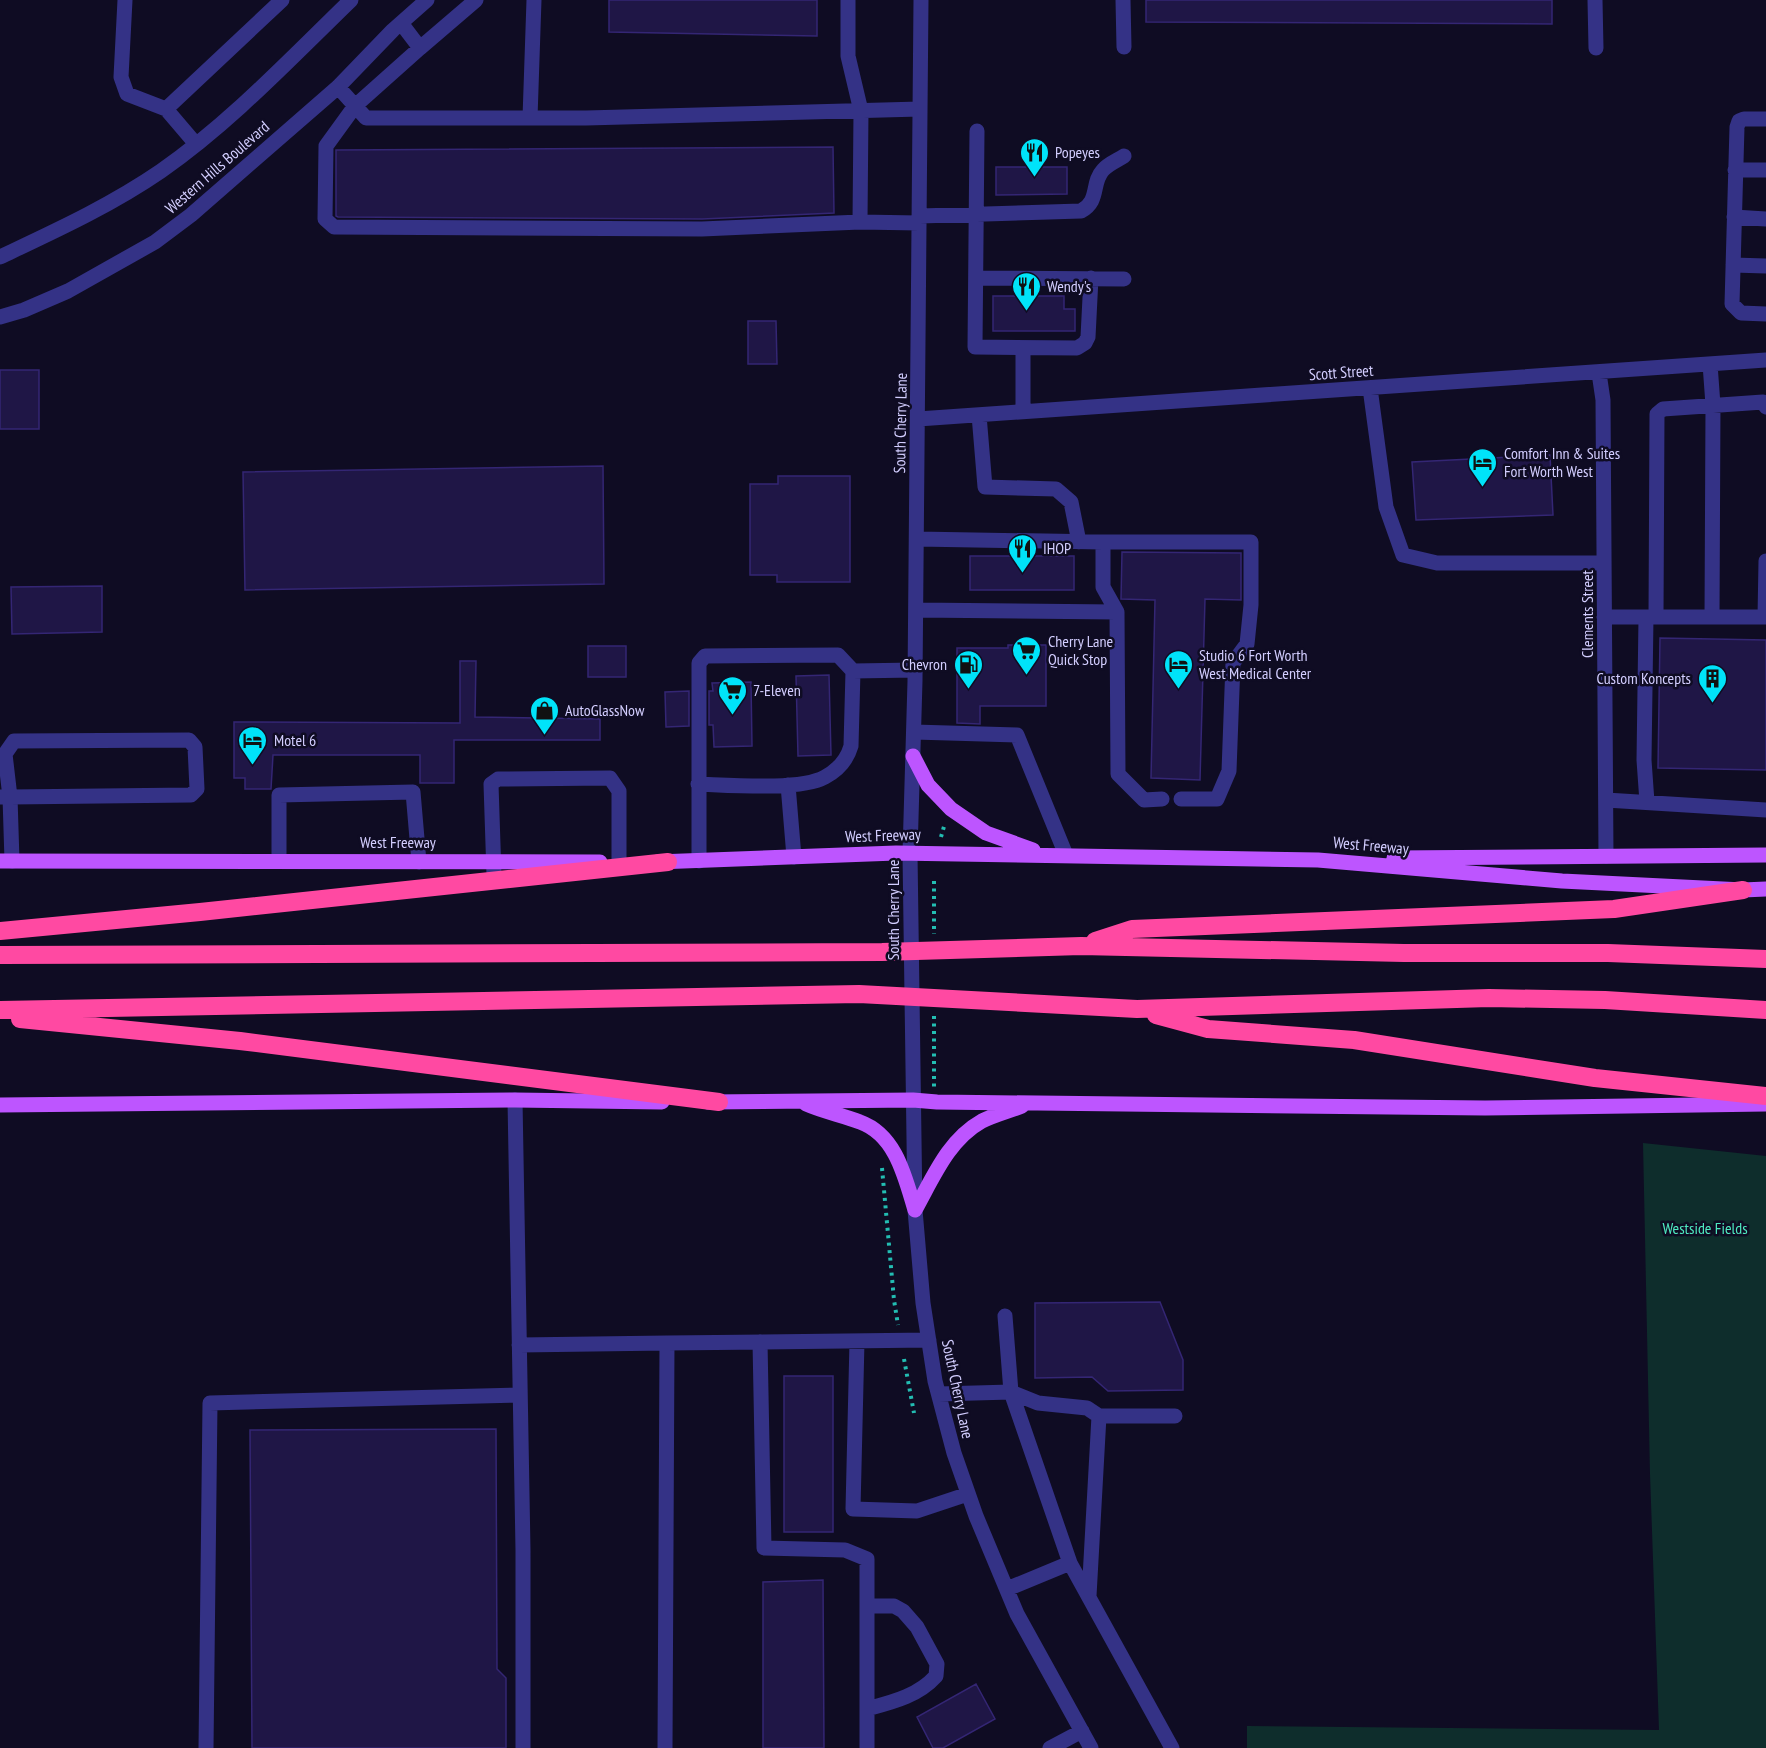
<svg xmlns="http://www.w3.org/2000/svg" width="1766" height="1748" viewBox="0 0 1766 1748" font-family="'PT Sans Narrow',sans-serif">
  <rect width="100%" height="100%" fill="#0f0c23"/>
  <path fill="#0e2d2c" d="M1643,1143L1766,1156V1748H1247V1726L1659,1730L1650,1474Z"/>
  <path fill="#1f1646" stroke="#342674" stroke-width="1.5" d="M609,0H817V36L609,32Z
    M1146,0H1552V24L1146,22Z
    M833,147L834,213L702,219L338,217L336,216V150Z
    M996,167H1067V194L996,195Z
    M993,296H1064V309H1075V331H993Z
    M748,321H776L777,364H748Z
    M0,370H39V429H0Z
    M1550,455L1553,515L1416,520L1412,462Z
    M603,466L604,584L245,590L243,472Z
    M778,476H850V582H777V575H750V484H778Z
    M1122,552L1241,553V600L1205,599L1200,780L1151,778L1155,600L1121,599Z
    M970,556H1074V590H970Z
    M102,586V632L12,634L11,587Z
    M1660,638L1766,640V770L1658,768Z
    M1008,645H1046V706H980V724L957,723V648H1008Z
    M588,646H626V677H588Z
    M460,661H476L475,717L600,719V740H454V783H420V755H273L271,789H245V778H234V722L460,723Z
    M829,675L831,755L798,756L796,676Z
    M751,682L752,746L714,747L713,725H709V691H713L712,683Z
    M689,691V726L666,727L665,692Z
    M1160,1302L1183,1360V1390L1108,1391L1092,1377L1035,1378V1303Z
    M784,1376H833V1532H784Z
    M496,1429L497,1669L506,1678V1748H252L250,1430Z
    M823,1580L824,1748H763V1582Z
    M976,1684L995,1719L943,1748H933L917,1717Z"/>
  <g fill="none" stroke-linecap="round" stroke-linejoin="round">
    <path stroke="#23bdb2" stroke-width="4" stroke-dasharray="3 4.5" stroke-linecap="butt" d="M941,837L945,823
      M934,881V934
      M934,1016V1087
      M882,1168L894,1300L898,1325
      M904,1359L914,1413"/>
    <path stroke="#343286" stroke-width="15" d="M125,0L121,77L127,94L166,109L195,143
      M848,0V56L861,111L860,222L919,223
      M921,0L915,681L910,853L915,1210L923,1303L935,1381L954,1453L976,1516L1017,1614L1091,1748
      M1123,0L1124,47
      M1595,0L1596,48
      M401,23L420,48L476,0
      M420,48L355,106L326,146L325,219L334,227L702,229L860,222
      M338,87L366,118H586L920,109
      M166,109L282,0
      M530,118L534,0
      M1766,119H1744L1739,121L1737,127L1732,304L1741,313L1766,314
      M977,131L975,347L1077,348L1085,343L1088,337L1091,278
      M1735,170H1766
      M920,216L1081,211C1100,201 1091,183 1103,170C1108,164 1118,160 1124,156
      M1734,217L1766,219
      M0,257C55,231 110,206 161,171C231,122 290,59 351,0
      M1733,265L1766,266
      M976,278L1124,279
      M0,317L24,310L68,291L155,242L191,215L338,87L393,30L427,0
      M1023,348V412
      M1710,364L1713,405L1712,617
      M1599,373L1603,400L1606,856
      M1370,388L1386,507L1403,555L1437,563H1604
      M979,415L985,487L1056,489L1071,502L1079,542
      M918,419L1766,360
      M917,539L1103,542V587L1117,612L1118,774L1144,800L1162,799
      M1103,542H1251V605L1247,644L1233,663L1229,771L1217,799H1181
      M916,610L1117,612
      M1604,617H1766
      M1646,617L1644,760L1647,802
      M1656,617L1657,414L1663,409L1763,402L1766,407
      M1765,617L1766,561
      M914,732L1017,735L1066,855
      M189,740L195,747L197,789L191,795L10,797L5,754L14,741Z
      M698,784C728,785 800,791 825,777C838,770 847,760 851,746L853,671
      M788,785L794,857
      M0,797H10L12,861
      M1606,800L1766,810
      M279,861V795L413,792L419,862
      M699,861V663L705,656L838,655L853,671L915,670
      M494,875L491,784L498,779L610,778L619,791V867
      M515,1100L523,1550V1748
      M1005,1316L1011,1392L1070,1563L1172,1748
      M857,1341L853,1509L917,1511L968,1494
      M760,1342L764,1548L845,1550L867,1559V1748
      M519,1345L667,1343
      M939,1394L1011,1392L1038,1403L1087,1408L1099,1416H1175
      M1007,1589L1070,1563
      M1089,1596L1099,1416
      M867,1606H894L903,1611L917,1627L937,1664L936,1676C918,1696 893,1702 867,1709
      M206,1748L210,1403L520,1395
      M665,1748L667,1343L929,1340
      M1050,1748L1082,1731"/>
    <path stroke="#bd55ff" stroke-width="15" d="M913,756L928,785L951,809L986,833L1033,850
      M1394,858L1766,855
      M0,861L600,862
      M657,862L896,853L1318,860L1562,881L1743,890L1766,889
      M707,1102L913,1100L937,1102L1485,1108L1766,1104
      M806,1104C824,1112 842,1115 860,1122C896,1135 905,1177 915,1210
      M0,1105L515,1100L662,1102
      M915,1210C933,1178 948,1140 982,1121C994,1115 1009,1111 1022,1106"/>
    <path stroke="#ff49a2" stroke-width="18" d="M0,931L200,912L668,862
      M1095,941L1132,929L1614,909L1743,890
      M0,955L882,952L1081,946L1404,953H1608L1766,959
      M0,1010L859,994L1137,1009L1489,998L1605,1000L1766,1010
      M1156,1015L1208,1029L1354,1040L1595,1078L1766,1096
      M20,1019L240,1041L719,1102"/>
  </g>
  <defs>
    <symbol id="restaurant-pin" viewBox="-11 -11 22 30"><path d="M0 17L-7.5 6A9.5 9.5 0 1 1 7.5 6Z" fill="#00e3f9" stroke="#0f0c23"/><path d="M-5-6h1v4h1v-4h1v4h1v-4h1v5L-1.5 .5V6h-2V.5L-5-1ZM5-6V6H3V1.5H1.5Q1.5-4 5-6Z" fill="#111"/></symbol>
    <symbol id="hotel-pin" viewBox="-11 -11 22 30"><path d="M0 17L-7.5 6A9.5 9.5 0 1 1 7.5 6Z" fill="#00e3f9" stroke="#0f0c23"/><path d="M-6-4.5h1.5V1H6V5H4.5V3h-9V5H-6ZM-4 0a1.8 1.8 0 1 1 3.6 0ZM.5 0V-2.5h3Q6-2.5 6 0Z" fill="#111"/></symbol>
    <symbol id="supermarket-pin" viewBox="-11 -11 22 30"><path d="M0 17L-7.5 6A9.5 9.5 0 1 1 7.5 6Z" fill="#00e3f9" stroke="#0f0c23"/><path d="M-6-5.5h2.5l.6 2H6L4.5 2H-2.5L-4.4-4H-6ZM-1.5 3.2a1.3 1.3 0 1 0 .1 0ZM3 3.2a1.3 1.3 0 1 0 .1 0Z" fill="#111"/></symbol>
    <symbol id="fuel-pin" viewBox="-11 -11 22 30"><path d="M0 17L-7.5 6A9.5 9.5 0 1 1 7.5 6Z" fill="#00e3f9" stroke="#0f0c23"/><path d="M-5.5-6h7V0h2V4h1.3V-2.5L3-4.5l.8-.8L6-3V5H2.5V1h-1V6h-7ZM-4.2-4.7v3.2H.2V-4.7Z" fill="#111"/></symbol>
    <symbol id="building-pin" viewBox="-11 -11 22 30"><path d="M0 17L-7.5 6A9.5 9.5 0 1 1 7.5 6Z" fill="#00e3f9" stroke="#0f0c23"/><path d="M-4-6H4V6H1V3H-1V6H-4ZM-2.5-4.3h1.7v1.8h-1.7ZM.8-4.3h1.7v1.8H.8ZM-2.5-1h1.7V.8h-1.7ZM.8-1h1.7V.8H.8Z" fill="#111"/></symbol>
    <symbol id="shop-pin" viewBox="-11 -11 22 30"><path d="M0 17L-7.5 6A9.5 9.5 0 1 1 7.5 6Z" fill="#00e3f9" stroke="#0f0c23"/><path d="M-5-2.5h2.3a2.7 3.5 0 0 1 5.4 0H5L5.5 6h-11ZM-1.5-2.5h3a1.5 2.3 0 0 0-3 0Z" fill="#111"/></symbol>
  </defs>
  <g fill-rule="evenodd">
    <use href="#restaurant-pin" x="1018" y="136" width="33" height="45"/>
    <use href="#restaurant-pin" x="1010" y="270" width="33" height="45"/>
    <use href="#hotel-pin" x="1466" y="446" width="33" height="45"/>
    <use href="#restaurant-pin" x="1006" y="532" width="33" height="45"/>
    <use href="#supermarket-pin" x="1010" y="634" width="33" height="45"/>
    <use href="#fuel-pin" x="952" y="648" width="33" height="45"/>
    <use href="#hotel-pin" x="1162" y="648" width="33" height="45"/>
    <use href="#building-pin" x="1696" y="662" width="33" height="45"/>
    <use href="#supermarket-pin" x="716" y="674" width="33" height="45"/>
    <use href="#shop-pin" x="528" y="694" width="33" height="45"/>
    <use href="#hotel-pin" x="236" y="724" width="33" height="45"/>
  </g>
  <g text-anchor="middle" stroke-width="5" stroke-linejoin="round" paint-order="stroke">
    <g font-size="16" fill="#d3ceff" stroke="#0f0c23" text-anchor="start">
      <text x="1055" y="158">Popeyes</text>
      <text x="1047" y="292">Wendy's</text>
      <text x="1504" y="459">Comfort Inn &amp; Suites<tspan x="1504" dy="18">Fort Worth West</tspan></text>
      <text x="1043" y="554">IHOP</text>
      <text x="1048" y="647">Cherry Lane<tspan x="1048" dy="18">Quick Stop</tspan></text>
      <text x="1199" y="661">Studio 6 Fort Worth<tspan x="1199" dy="18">West Medical Center</tspan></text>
      <text x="947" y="670" text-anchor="end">Chevron</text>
      <text x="1691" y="684" text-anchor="end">Custom Koncepts</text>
      <text x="753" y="696">7-Eleven</text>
      <text x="565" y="716">AutoGlassNow</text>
      <text x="274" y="746">Motel 6</text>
    </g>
    <g font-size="16" fill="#d3ceff" stroke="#0f0c23">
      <text transform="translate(217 167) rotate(-41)" y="6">Western Hills Boulevard</text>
      <text transform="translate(1341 372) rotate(-4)" y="6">Scott Street</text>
      <text transform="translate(900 423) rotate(-89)" y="6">South Cherry Lane</text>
      <text transform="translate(1587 614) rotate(-90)" y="6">Clements Street</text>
      <text transform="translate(883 835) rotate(-2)" y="6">West Freeway</text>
      <text x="398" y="848">West Freeway</text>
      <text transform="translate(1371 845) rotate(5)" y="6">West Freeway</text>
      <text transform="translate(893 910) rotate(-90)" y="6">South Cherry Lane</text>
      <text transform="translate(958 1389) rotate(78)" y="6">South Cherry Lane</text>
    </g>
    <g font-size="16" fill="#4feac1" stroke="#0f0c23">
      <text x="1705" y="1234">Westside Fields</text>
    </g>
  </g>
</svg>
